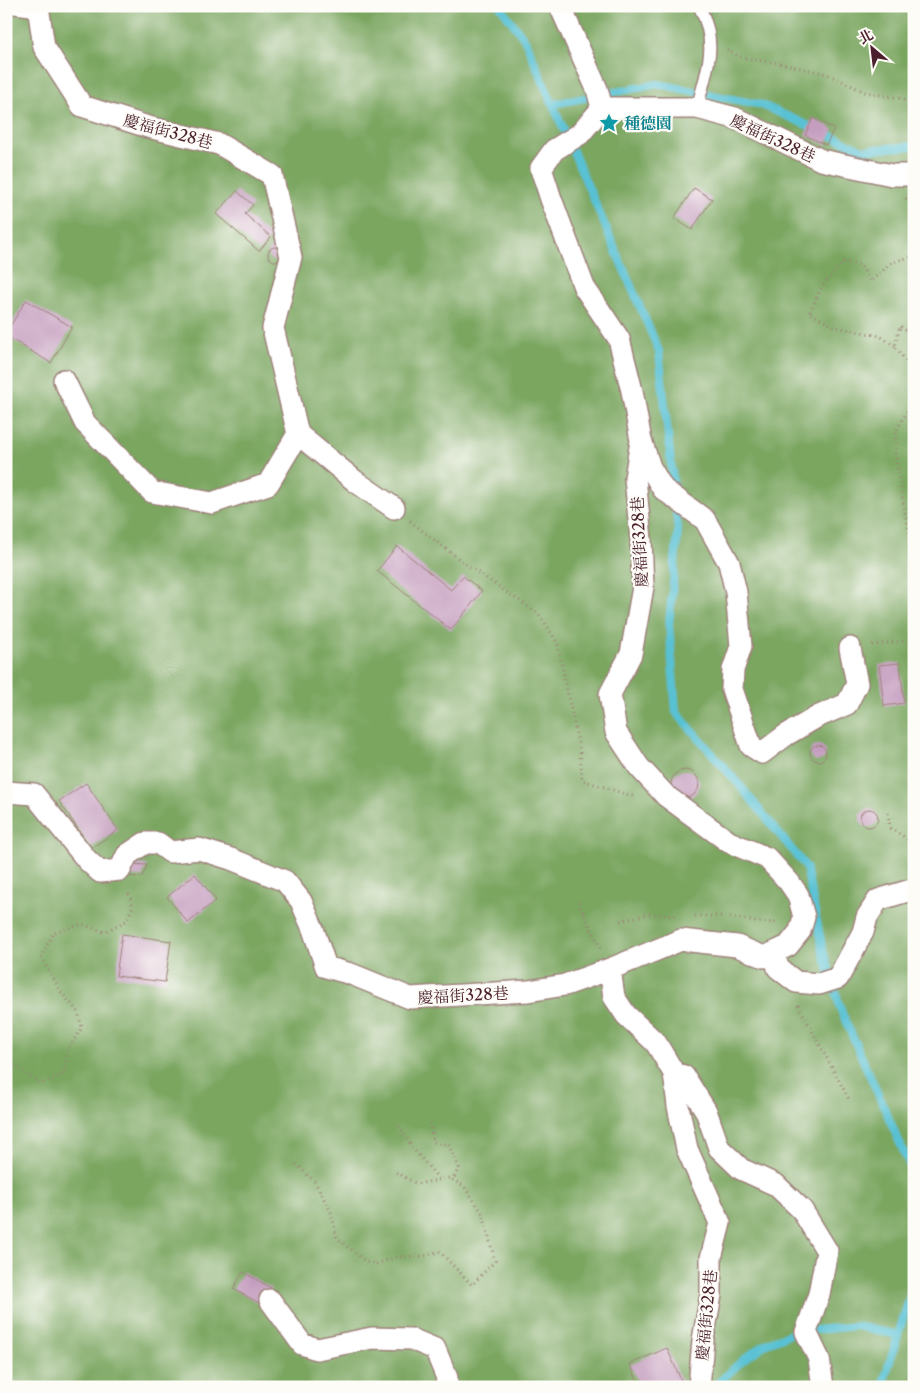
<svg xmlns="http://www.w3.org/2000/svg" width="920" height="1393" viewBox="0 0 920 1393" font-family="'Libre Caslon Text','Noto Serif TC',serif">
  <rect width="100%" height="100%" fill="#fdfcf7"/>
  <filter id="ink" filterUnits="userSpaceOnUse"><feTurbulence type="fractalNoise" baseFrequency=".02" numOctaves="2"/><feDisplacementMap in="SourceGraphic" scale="10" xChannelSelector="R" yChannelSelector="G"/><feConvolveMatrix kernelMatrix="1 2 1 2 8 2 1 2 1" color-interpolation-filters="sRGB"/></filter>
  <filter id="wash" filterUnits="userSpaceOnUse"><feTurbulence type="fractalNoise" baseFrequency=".0096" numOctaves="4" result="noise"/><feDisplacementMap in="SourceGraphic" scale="20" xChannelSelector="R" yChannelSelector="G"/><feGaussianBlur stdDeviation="1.12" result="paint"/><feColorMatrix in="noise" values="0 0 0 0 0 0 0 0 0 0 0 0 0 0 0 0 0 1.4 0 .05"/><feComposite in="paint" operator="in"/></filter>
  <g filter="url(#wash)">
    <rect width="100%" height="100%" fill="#f3e4c9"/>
    <path fill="#7aa660" stroke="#626246" d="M6,6H914V1387H6Z"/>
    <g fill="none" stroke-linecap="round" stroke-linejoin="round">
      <path stroke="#58c1d4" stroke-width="8" d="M500,6L525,40L659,351L674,491
        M553,104L658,84L762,105L863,150L914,146
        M675,502L678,531L669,624L676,712L737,782L806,867L823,951L842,1013L914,1175
        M816,1330L857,1326L898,1335
        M718,1383L743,1360L767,1343L793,1333
        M882,1387L914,1283"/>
    </g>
    <g id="blocks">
      <path fill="#c49dbf" d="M813,118L834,129L826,145L805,135Z
        M694,188L712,199L692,230L674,218Z
        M237,191L253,205L245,214L271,237L259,251L216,214Z
        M268 254a7 7 0 1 1 14 0a7 7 0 1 1-14 0Z
        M26,300L72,327L51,363L6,336V333Z
        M397,546L451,590L463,576L482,591L451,630L377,571Z
        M900,663L904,703L884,706L879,665Z
        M810 753a8 8 0 1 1 16 0a8 8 0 1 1-16 0Z
        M671 784a14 14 0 1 1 28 0a14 14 0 1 1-28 0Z
        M86,783L118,830L91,848L59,801Z
        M860 818a9 9 0 1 1 18 0a9 9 0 1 1-18 0Z
        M129,864L147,865L142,877L127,876Z
        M195,874L216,900L188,923L167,897Z
        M122,934L171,941L165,982L116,976Z
        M243,1272L271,1288L261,1304L233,1289Z
        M667,1348L684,1387H640L630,1364Z"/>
    </g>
  </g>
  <g filter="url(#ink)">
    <use href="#blocks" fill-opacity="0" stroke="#9e827a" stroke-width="1"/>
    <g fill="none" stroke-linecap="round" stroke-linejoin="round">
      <defs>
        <path id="lane" d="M6,7L39,11
          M697,108C707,69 719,45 699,6"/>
        <path id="street" d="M38,6L44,47L82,106L148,127L219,144L272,175L291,257L273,328L298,434L268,484L212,503L152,492L85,423L64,380
          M560,6L597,89L602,108L580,134L554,150L541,168L551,199L584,287L619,339L632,391L641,441L635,478L641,540L643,587L631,654L610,694L616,732L639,767L666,796L729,842L767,858L789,882L798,895L804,917L800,931L788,946L764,957L737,946L681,940L610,969L614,997L626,1015L656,1043L674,1073L678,1106L687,1149L720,1223L711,1258V1295L703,1340L699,1387
          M602,108H697L735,118L821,160L892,175H914
          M298,434L355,481L394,508
          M642,443L650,467L663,489L705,520L729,563L736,592L741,646L733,670L732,689L751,746L762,753L786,735L817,717L847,704L857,684L850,648
          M6,792L34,794L87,860L100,872L120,870L127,855L145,843H158L170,852L199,849L231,859L285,881L301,901L313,929L326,967L351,974L410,998L528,991L565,985L610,969
          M774,953L778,968L796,982L819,984L838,978L863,932L867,917L878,900L914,889
          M674,1073L684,1076L706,1111L719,1148L741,1169L776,1185L802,1210L827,1251L819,1294L806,1332L819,1359L823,1387
          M270,1300L302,1344L317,1349L372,1338L411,1339L435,1349L447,1378L446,1387"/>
      </defs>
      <use href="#lane" stroke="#9e827a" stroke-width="14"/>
      <use href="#street" stroke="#9e827a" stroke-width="24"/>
      <path stroke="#9e827a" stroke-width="3" stroke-dasharray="1 4" stroke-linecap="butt" d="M727,50L740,57L788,65L827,74L865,92L898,98L914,103
        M906,198L914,210
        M914,336L900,326L895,346L914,373
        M895,346L880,336L836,327L809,313L822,286L844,262L861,265L870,282L892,262L914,256
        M914,387L908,410L896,431V458L905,513L914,551
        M410,521L464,563L539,614L557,642L580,752L582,780L635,797
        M872,645L914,640
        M888,813L890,828L914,843
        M578,902L601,949
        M695,916H724L756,922L778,923
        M620,921L649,914L679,916
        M798,1005L850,1101
        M6,1060L41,1084L64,1074L68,1049L82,1028L78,1012L61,992L41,957L53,933L82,924L104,932L126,921L133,906L127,890
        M430,1123L433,1142L449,1145L459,1168L453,1180
        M399,1126L414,1150L440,1180
        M296,1164L315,1182L331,1212L337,1238L366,1262L376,1264L397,1257L425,1256L439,1251L472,1285L495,1261L483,1214L464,1186L449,1178L417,1184L393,1171"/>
      <use href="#lane" stroke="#fff" stroke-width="11"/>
      <use href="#street" stroke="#fff" stroke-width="21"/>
    </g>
  </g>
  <defs>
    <symbol id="sight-bare" viewBox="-9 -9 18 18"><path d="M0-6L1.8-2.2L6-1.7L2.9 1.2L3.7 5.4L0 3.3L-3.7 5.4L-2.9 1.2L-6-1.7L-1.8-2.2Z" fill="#0f9aa8" stroke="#fdfcf7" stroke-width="2.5" paint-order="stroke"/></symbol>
  </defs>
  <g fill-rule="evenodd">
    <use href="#sight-bare" x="595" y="109" width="28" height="28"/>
  </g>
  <g text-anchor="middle" stroke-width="4.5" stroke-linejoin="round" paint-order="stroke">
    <g font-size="16" font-weight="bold" fill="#0d838f" stroke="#fdfcf7" text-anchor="start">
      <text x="624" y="129">種德園</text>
    </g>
    <g font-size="16" fill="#4a1f2b" stroke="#fdfcf7">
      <text transform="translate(168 131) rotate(15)" y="6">慶福街328巷</text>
      <text transform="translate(773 138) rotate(25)" y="6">慶福街328巷</text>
      <text transform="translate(639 542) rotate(-93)" y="6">慶福街328巷</text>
      <text transform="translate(463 995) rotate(-3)" y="6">慶福街328巷</text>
      <text transform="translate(706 1315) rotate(-84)" y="6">慶福街328巷</text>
    </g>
  </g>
  <rect width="920" height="1393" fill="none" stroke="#fdfcf7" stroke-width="25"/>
  <g transform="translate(872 48) rotate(332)" stroke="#fdfcf7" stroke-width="4" paint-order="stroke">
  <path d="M0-4L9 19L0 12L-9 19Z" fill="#4a1f2b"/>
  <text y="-8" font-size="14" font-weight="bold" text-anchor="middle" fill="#4a1f2b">北</text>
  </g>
</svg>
